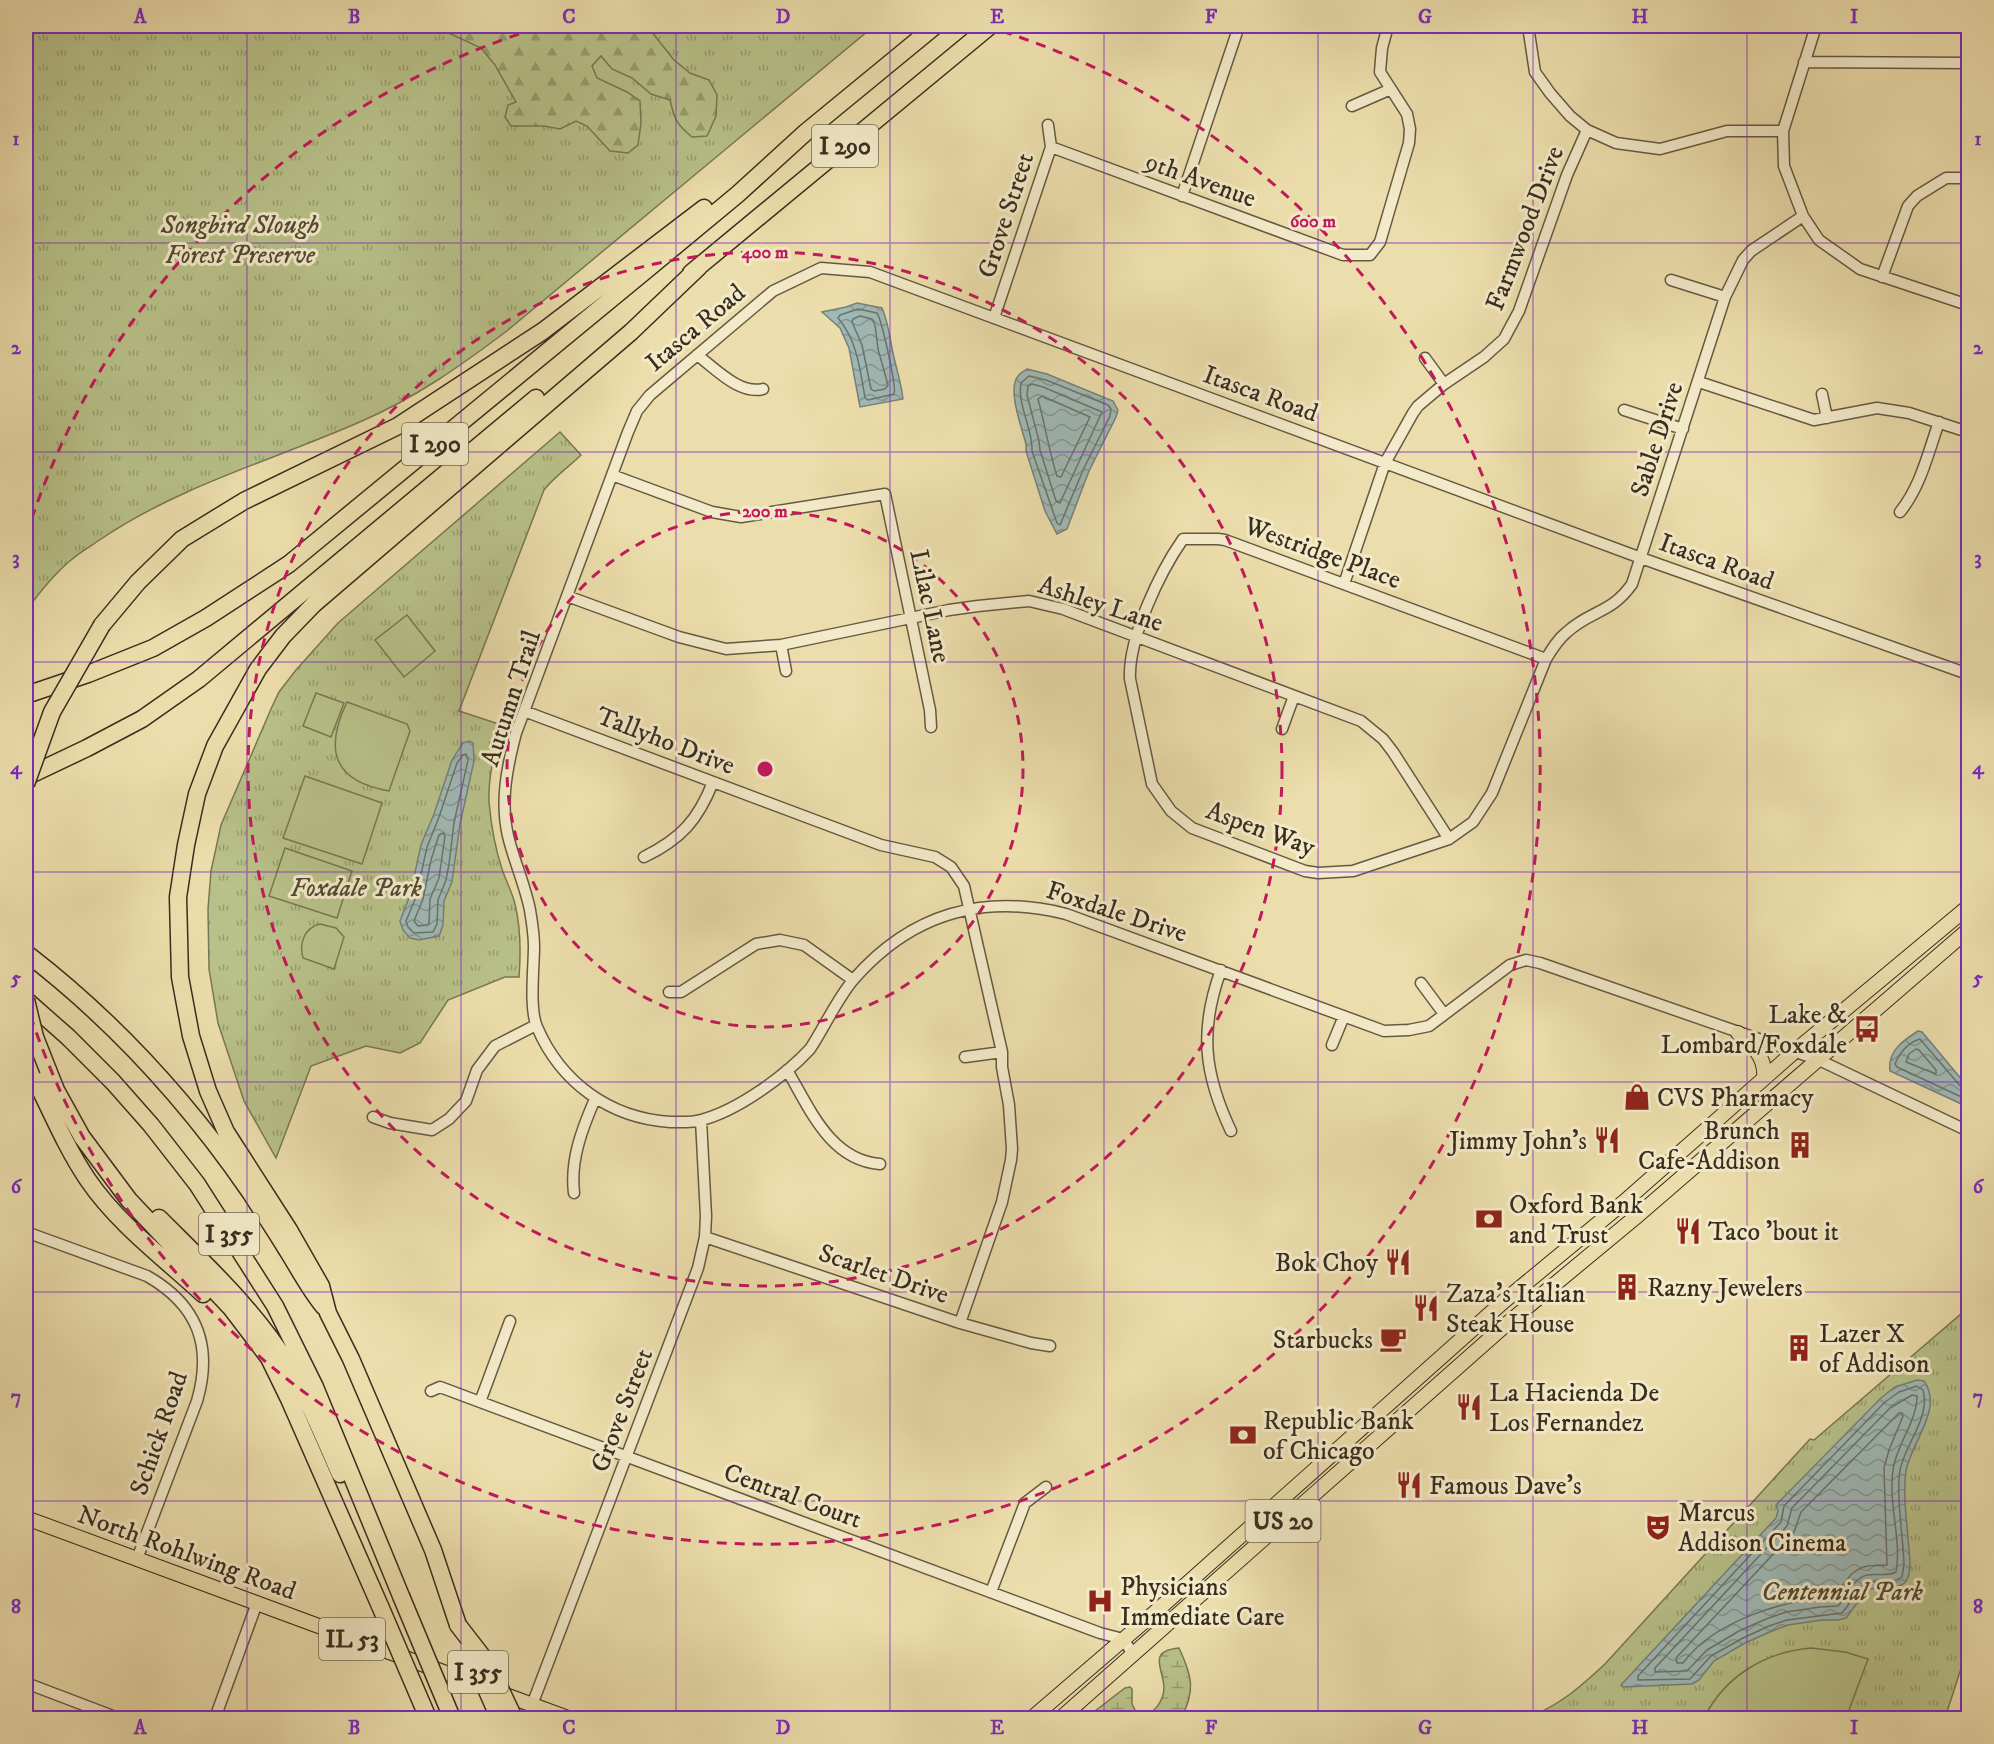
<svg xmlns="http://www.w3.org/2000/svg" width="1994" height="1744" viewBox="0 0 1994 1744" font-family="'IM FELL DW Pica',serif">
  <defs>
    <pattern id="grass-tufts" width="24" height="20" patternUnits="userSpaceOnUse" patternTransform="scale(1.5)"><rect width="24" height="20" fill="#b8c189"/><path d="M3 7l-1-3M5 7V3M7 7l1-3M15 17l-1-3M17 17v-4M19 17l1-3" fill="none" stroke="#979d6f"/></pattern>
    <pattern id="forest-firs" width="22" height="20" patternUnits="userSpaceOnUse" patternTransform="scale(1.5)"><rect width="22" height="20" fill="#b8c189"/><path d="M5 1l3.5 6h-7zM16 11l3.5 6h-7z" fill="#979d6f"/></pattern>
    <pattern id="wetland-marsh" width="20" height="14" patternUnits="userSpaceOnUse" patternTransform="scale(1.5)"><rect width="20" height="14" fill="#b8c189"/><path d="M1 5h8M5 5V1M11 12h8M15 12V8" fill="none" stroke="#979d6f"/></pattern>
    <pattern id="water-waves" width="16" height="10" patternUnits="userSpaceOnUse" patternTransform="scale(1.5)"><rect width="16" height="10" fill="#9fb9b6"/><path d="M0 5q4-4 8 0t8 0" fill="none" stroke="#839793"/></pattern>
  </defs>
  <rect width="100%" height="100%" fill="#ecdeac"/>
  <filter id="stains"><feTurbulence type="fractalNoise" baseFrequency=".00333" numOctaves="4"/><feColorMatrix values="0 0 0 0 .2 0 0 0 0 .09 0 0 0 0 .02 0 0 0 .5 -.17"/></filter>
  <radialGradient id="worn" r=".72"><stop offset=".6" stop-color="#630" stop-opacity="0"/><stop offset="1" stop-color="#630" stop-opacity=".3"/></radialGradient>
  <path fill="url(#grass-tufts)" stroke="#787754" stroke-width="1.5" d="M26,26H874L508,330C462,365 415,398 362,421C274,460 181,485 101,539C91,546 80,552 71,560C54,574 39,593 26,611Z
    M560,432L581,455C569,467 555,476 544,490L459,711L502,725C495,749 488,776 489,802C491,824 495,848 502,869C506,881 512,892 515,904C521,929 521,952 519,977H505L448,1000L420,1043L400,1053L366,1046L311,1066L276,1158L244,1101L218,1023L209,969L208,909L211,871L221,825L271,709L279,692L296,670L338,623Z
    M1968,1308V1343L1962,1365L1968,1367V1647L1945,1718H1526C1559,1706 1579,1688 1605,1664L1810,1439L1814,1440Z"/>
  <path fill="url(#forest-firs)" stroke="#787754" stroke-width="1.5" d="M434,26H647L674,60L690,73L709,80L717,95L716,116L707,136L692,137C676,124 674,118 670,100L651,94L632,78L612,69L601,56L592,66L597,78L627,92L640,101L641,123L638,145L628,153L610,151L587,126L576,121L560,129L544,126H511L505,117L508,105L516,102L495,65L481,48Z"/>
  <path fill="url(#wetland-marsh)" stroke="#787754" stroke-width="1.5" d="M1179,1648C1192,1676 1196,1690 1181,1718H1086L1125,1688L1130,1687L1132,1689V1704L1138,1716C1153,1717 1164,1701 1164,1687C1163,1668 1147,1651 1179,1648Z"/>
  <path fill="#b8c189" stroke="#787754" stroke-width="1.5" d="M407,615L435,651L404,677L375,640Z
    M316,693L344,703L331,737L303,726Z
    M347,702L407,724L410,731L389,791C333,781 324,750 347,702Z
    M305,776L382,803L362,864L283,838Z
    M285,848L352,871L337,918L269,896Z
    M320,924L336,928L344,937L334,969L303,958C299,943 304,928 320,924Z
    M1811,1648L1845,1652L1868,1659L1846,1718H1704C1725,1676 1765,1652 1811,1648Z"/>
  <path fill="url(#water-waves)" stroke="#76817a" stroke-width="1.5" d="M857,303L882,308C888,322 889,333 892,348C895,365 901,381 903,399L860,407L849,348L840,328L822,312L846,307Z
    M1027,369L1047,374L1113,401L1118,410L1116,417L1089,471L1067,529L1057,534L1045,511L1026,451V444C1022,428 1006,387 1019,375C1021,372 1025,371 1027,369Z
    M469,741L473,743L474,761L460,824L452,882L444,901L443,925L439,936L419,940L410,938L403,930L400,921L410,895L421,845L434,814L452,760L463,743Z
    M1918,1031L1922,1032L1968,1087V1107L1890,1071C1887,1051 1904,1040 1918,1031Z
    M1917,1380L1924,1381C1944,1409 1911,1442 1906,1471C1902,1498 1909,1537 1910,1564C1910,1599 1885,1581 1866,1591L1846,1618L1838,1620H1822L1788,1625L1772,1631L1745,1643L1714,1661L1699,1680L1692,1684L1623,1687L1621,1685L1776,1518L1778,1511L1776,1505L1881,1398L1895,1387Z"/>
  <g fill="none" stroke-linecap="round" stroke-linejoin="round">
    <path stroke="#6c736a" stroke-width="1.5" d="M858,309L877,313C882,321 897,388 894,394L868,400L865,398C860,369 857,340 838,318L840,315Z
      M860,316L872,319L875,325L878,349L888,385L885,389L874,391L871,389L862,345L852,322L853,319Z
      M1029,376L1046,380L1108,405L1111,409L1110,416L1084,468L1060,525L1057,523L1032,451C1033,428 1017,406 1021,383Z
      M1032,384L1043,387L1102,412L1060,503L1056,501L1040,450L1039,441L1027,395L1028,386Z
      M1042,396L1090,417L1061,477L1057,476C1049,451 1045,425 1038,399Z
      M466,754L468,760L454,823L449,864L446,880L438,900L437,924L433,932L414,933L408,927L406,921L416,897L427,847L439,817L457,763L463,755Z
      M443,833L445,836L439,878L430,899L429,923L427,925L418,926L414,921L423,899L431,860L439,835Z
      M1916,1049L1919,1050L1936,1070V1074L1906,1062L1909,1054Z
      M1968,1090L1962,1088L1920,1039C1907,1043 1900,1052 1895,1064L1897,1067L1968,1100
      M1917,1386L1923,1390C1931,1417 1905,1444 1900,1470C1896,1496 1903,1536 1904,1564L1902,1577C1890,1586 1875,1577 1864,1585C1854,1592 1850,1605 1842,1613L1787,1620L1769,1626L1743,1638L1711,1656L1690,1679L1638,1680V1676L1781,1522L1784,1506L1885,1402L1899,1392Z
      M1912,1395L1917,1396C1917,1422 1896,1445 1893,1470C1888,1503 1902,1541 1896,1572C1887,1577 1877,1573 1867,1575C1852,1579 1848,1596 1838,1606L1820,1607L1786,1612L1766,1619L1739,1631L1707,1650L1687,1671L1655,1672V1668L1787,1526L1792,1508L1890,1408Z
      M1899,1413H1902L1903,1416L1889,1450L1884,1468L1887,1565C1881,1566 1874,1565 1868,1566C1850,1569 1844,1585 1833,1598C1784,1599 1714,1621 1683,1663H1677L1676,1658L1794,1532L1801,1512Z"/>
    <defs>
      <path id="minor" d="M1528,26L1535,72L1550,93L1570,116L1587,130L1616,143L1660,149L1727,131H1783
        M1816,26L1783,131L1784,166L1803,216L1819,240L1860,269L1968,305
        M1804,62L1968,63
        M1352,106L1391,89
        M1051,147L1343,255H1370L1380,242L1409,143L1410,129L1407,114L1380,72L1382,48L1388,26
        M1182,196L1239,26
        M1882,277L1908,206L1917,196L1946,178H1968
        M1671,280L1725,297
        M994,318L1051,147L1048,125
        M697,355C715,368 739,395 763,389
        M1425,358L1444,384
        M1699,382L1814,420L1877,408L1909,413L1968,432
        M1822,394L1827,418
        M1624,410L1683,429
        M612,475L712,512L741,517L885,494L930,710L931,727
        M1900,512C1921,486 1928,453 1939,422
        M1344,584L1385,463L1413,413L1418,406L1444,384L1484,357L1504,339L1519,311L1567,175L1587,130
        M567,596L679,637L726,649L781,645L949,610L978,606L1029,601L1063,609L1361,721L1383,739L1393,752L1449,839
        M781,645L786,671
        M1546,659L1225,540L1218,539H1183C1160,572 1128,638 1130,679L1152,784L1171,811L1192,828L1305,871L1318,873L1353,871L1449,839L1473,822L1492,793L1546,659C1552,649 1558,639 1567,632C1591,610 1611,614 1632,584L1725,297L1743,260L1751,251L1803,216
        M1968,674L1641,558L870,272L821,268L773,291L650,395L637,411L628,432L516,733C507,767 500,801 508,836C514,861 525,885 530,910C532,922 534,934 534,946C534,968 529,1008 537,1027C561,1083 610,1118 670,1122C680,1122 691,1123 701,1120C737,1111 785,1076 810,1049C824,1028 838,997 854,979C911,914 983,893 1066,914L1384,1031L1409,1030L1429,1026L1510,965L1526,960L1540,963L1819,1060L1968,1131
        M524,711L881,845L935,857L951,867L964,886L1002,1052V1067L1009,1105L1012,1149L1011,1160L1002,1202L960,1323
        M1282,729L1294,696
        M644,857C681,839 698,820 713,782
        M1221,970C1199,1030 1204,1074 1231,1131
        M1421,983L1444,1014
        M669,992H681L756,944L780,940L804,945L853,980
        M1332,1045L1344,1016
        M965,1057L1002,1052
        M787,1070C810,1109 830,1160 880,1164
        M373,1117L390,1123L432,1130L449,1119L466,1101L477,1070L495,1046L536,1025
        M574,1193C570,1160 582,1129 595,1099
        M26,1232L147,1276C198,1305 213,1346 197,1401L137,1559
        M705,1237L960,1323L1031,1343L1050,1346
        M431,1391L440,1387L1100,1633L1123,1639L1133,1654
        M480,1402L510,1321
        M991,1592L1025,1503L1046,1487
        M26,1683L118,1718
        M532,1705L698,1268L705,1237L706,1216L701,1120
        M215,1718L257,1603"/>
      <path id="major" d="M1738,1033C1753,1046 1766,1057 1764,1078
        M26,1518L568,1718
        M1032,1718L1153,1614L1503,1302L1624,1202L1794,1052L1968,907
        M1061,1718L1502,1328L1637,1216L1968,930"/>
      <path id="highway" d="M691,273L990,26
        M102,625L138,582L182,539L244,501L398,426L543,331L704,208
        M26,695L88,674L153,648L206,618L289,564L650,267L738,194L806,132L935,26
        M26,777L87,748L142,719L199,679L536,398
        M26,953C112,1019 188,1102 250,1192C262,1211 275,1230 287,1250C299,1269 309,1289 324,1307
        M26,1000L68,1037L113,1082L151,1125L197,1184L275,1306L315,1387L401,1596
        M26,1061C47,1101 63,1143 88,1180C118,1224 164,1258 203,1294
        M48,1070L56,1090L82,1137L129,1200L231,1308L269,1358L289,1399L380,1606
        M159,1218C205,1264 255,1310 289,1366C309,1400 324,1438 340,1474
        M458,1625L433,1550L351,1359L328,1313L321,1286L289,1230L226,1132L208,1091L191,1036L180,977L178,897L186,845L197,794L215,746L258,669L283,636L314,604L631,332L699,267"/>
    </defs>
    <use href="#minor" stroke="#665942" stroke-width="13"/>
    <use href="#major" stroke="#392d1f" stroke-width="16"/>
    <use href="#highway" stroke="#392d1f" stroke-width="19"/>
    <use href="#minor" stroke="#f3eac9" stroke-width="10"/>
    <use href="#major" stroke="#ecdeac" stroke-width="14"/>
    <use href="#highway" stroke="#ecdeac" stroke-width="16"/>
    <defs>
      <path id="highway-bridge" d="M26,784L52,712L102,625
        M26,1000L35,1037L48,1070
        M401,1596L452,1718
        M380,1606L428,1718
        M458,1625L489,1665L514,1718
        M468,1648L499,1718"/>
    </defs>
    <use href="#highway-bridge" stroke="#392d1f" stroke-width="19" stroke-linecap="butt"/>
    <use href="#highway-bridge" stroke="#ecdeac" stroke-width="16"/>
  </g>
  <path fill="none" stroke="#7b2cbf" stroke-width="1.5" stroke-opacity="0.55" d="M247,26V1718M461,26V1718M676,26V1718M890,26V1718M1104,26V1718M1318,26V1718M1533,26V1718M1747,26V1718M26,243H1968M26,452H1968M26,662H1968M26,872H1968M26,1082H1968M26,1292H1968M26,1501H1968"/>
  <g fill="none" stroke="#c2185b" stroke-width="3" stroke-dasharray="10 8">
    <circle cx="765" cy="769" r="258"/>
    <circle cx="765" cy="769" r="517"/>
    <path d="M26 536A775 775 0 0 1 545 26M985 26A775 775 0 1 1 26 1002"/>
  </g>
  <defs>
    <symbol id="bus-bare" viewBox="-9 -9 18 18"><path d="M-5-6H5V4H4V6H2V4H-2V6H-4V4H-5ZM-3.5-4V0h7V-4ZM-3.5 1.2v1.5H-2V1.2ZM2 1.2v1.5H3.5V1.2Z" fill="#8f2418" stroke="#f3eac9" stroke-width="2.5" paint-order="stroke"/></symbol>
    <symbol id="shop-bare" viewBox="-9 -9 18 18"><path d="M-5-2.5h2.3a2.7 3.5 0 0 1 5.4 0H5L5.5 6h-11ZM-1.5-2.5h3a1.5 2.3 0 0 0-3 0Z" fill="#8f2418" stroke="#f3eac9" stroke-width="2.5" paint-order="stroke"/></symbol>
    <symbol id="restaurant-bare" viewBox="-9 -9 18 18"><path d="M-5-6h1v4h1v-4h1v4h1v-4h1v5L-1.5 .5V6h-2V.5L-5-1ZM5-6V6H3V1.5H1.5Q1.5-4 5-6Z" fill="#8f2418" stroke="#f3eac9" stroke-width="2.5" paint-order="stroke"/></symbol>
    <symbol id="building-bare" viewBox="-9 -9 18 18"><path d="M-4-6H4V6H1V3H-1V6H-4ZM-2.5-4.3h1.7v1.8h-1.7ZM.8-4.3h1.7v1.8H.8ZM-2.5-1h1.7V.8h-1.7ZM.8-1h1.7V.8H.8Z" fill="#8f2418" stroke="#f3eac9" stroke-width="2.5" paint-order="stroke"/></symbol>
    <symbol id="bank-bare" viewBox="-9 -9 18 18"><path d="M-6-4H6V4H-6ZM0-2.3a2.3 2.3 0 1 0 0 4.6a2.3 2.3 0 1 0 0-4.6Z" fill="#8f2418" stroke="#f3eac9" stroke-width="2.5" paint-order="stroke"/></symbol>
    <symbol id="cafe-bare" viewBox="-9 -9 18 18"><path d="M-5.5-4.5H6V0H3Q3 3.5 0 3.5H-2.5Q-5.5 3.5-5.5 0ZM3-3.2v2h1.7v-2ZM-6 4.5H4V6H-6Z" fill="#8f2418" stroke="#f3eac9" stroke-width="2.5" paint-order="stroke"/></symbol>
    <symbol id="theatre-bare" viewBox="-9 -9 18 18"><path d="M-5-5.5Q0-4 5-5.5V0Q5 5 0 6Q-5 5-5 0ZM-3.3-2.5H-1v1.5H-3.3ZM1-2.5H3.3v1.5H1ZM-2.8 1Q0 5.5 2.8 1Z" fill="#8f2418" stroke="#f3eac9" stroke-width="2.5" paint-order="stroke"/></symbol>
    <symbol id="hospital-bare" viewBox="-9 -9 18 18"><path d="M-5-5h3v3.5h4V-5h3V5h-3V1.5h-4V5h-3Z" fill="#8f2418" stroke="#f3eac9" stroke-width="2.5" paint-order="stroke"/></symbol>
  </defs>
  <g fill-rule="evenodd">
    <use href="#bus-bare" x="1848" y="1010" width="38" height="38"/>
    <use href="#shop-bare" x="1618" y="1078" width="38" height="38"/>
    <use href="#restaurant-bare" x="1588" y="1121" width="38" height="38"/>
    <use href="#building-bare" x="1781" y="1126" width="38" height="38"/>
    <use href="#bank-bare" x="1470" y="1200" width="38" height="38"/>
    <use href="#restaurant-bare" x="1669" y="1212" width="38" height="38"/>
    <use href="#restaurant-bare" x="1379" y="1243" width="38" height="38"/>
    <use href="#building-bare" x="1608" y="1268" width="38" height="38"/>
    <use href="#restaurant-bare" x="1407" y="1289" width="38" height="38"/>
    <use href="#cafe-bare" x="1374" y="1320" width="38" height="38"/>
    <use href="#building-bare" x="1780" y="1329" width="38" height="38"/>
    <use href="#restaurant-bare" x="1450" y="1388" width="38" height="38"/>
    <use href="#bank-bare" x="1224" y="1416" width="38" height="38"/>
    <use href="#restaurant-bare" x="1390" y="1466" width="38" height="38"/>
    <use href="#theatre-bare" x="1639" y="1508" width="38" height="38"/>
    <use href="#hospital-bare" x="1081" y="1582" width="38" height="38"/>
  </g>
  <g text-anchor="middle" stroke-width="6" stroke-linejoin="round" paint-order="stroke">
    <g fill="#f3eac9" stroke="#716652" stroke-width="1.5">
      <rect x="812" y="125" width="66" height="42" rx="4.5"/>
      <rect x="402" y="423" width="66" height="42" rx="4.5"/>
      <rect x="199" y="1213" width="60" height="42" rx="4.5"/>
      <rect x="1245.5" y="1500" width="75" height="42" rx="4.5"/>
      <rect x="319" y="1618" width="66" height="42" rx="4.5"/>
      <rect x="448" y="1651" width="60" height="42" rx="4.5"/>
    </g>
    <g font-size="24" font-weight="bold" fill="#392d1f">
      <text x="845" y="154">I 290</text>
      <text x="435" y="452">I 290</text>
      <text x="229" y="1242">I 355</text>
      <text x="1283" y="1529">US 20</text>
      <text x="352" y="1647">IL 53</text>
      <text x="478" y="1680">I 355</text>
    </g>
    <g font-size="26" fill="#392d1f" stroke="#f3eac9">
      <text transform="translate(1201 179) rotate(20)" y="9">9th Avenue</text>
      <text transform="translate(1005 215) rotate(-72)" y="9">Grove Street</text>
      <text transform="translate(1524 228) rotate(-69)" y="9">Farmwood Drive</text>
      <text transform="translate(695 327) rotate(-40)" y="9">Itasca Road</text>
      <text transform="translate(1261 393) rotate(20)" y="9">Itasca Road</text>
      <text transform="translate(1656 439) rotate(-72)" y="9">Sable Drive</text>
      <text transform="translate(1323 552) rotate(20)" y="9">Westridge Place</text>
      <text transform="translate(1717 561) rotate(20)" y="9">Itasca Road</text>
      <text transform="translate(1101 603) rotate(18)" y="9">Ashley Lane</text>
      <text transform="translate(931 606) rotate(78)" y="9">Lilac Lane</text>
      <text transform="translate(510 698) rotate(-72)" y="9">Autumn Trail</text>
      <text transform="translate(666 740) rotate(21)" y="9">Tallyho Drive</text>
      <text transform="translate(1261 828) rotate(20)" y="9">Aspen Way</text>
      <text transform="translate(1117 911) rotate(18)" y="9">Foxdale Drive</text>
      <text transform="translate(884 1273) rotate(19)" y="9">Scarlet Drive</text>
      <text transform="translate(621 1410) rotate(-69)" y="9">Grove Street</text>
      <text transform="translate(158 1433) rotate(-71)" y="9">Schick Road</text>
      <text transform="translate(793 1495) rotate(20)" y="9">Central Court</text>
      <text transform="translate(187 1552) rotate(20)" y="9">North Rohlwing Road</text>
    </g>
    <g font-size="26" font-style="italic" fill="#524b34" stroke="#f3eac9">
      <text x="240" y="233">Songbird Slough<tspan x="240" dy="30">Forest Preserve</tspan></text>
      <text x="356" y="896">Foxdale Park</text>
      <text x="1842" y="1600">Centennial Park</text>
    </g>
    <g font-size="26" fill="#392d1f" stroke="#f3eac9" text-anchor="start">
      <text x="1847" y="1023" text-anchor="end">Lake &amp;<tspan x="1847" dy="30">Lombard/Foxdale</tspan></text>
      <text x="1657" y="1106">CVS Pharmacy</text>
      <text x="1780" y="1139" text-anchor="end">Brunch<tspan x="1780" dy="30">Cafe-Addison</tspan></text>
      <text x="1587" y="1149" text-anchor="end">Jimmy John's</text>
      <text x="1509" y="1213">Oxford Bank<tspan x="1509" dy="30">and Trust</tspan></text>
      <text x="1708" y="1240">Taco 'bout it</text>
      <text x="1378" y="1271" text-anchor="end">Bok Choy</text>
      <text x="1647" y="1296">Razny Jewelers</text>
      <text x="1446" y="1302">Zaza's Italian<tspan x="1446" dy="30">Steak House</tspan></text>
      <text x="1819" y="1342">Lazer X<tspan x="1819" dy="30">of Addison</tspan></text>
      <text x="1373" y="1348" text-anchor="end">Starbucks</text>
      <text x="1489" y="1401">La Hacienda De<tspan x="1489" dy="30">Los Fernandez</tspan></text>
      <text x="1263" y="1429">Republic Bank<tspan x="1263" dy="30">of Chicago</tspan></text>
      <text x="1429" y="1494">Famous Dave's</text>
      <text x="1678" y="1521">Marcus<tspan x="1678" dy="30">Addison Cinema</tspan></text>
      <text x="1120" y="1595">Physicians<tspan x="1120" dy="30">Immediate Care</tspan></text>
    </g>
  </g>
  <circle cx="765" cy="769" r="9" fill="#c2185b" stroke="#f3eac9" stroke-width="3"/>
  <g font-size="18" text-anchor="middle" font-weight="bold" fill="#c2185b" stroke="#f3eac9" stroke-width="6" stroke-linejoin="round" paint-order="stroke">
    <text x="1313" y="227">600 m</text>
    <text x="765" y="258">400 m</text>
    <text x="765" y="517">200 m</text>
  </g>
  <rect width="1994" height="1744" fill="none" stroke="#ecdeac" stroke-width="66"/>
  <rect x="33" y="33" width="1928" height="1678" fill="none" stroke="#7b2cbf" stroke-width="2"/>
  <g font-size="20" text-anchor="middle" font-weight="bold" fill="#7b2cbf">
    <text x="140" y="23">A</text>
    <text x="354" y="23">B</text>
    <text x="569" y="23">C</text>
    <text x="783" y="23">D</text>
    <text x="997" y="23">E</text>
    <text x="1211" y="23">F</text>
    <text x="1425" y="23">G</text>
    <text x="1640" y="23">H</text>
    <text x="1854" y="23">I</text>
    <text x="16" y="145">1</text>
    <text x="1978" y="145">1</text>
    <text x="16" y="354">2</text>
    <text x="1978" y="354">2</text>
    <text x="16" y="564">3</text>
    <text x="1978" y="564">3</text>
    <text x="16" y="774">4</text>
    <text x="1978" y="774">4</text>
    <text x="16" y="984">5</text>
    <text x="1978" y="984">5</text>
    <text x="16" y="1193">6</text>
    <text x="1978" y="1193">6</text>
    <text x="16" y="1403">7</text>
    <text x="1978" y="1403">7</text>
    <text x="16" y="1613">8</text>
    <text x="1978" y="1613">8</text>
    <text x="140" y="1734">A</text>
    <text x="354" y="1734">B</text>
    <text x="569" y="1734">C</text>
    <text x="783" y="1734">D</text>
    <text x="997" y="1734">E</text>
    <text x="1211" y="1734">F</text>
    <text x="1425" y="1734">G</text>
    <text x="1640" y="1734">H</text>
    <text x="1854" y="1734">I</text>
  </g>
  <rect width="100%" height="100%" filter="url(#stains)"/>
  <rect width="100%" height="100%" fill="url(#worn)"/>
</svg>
